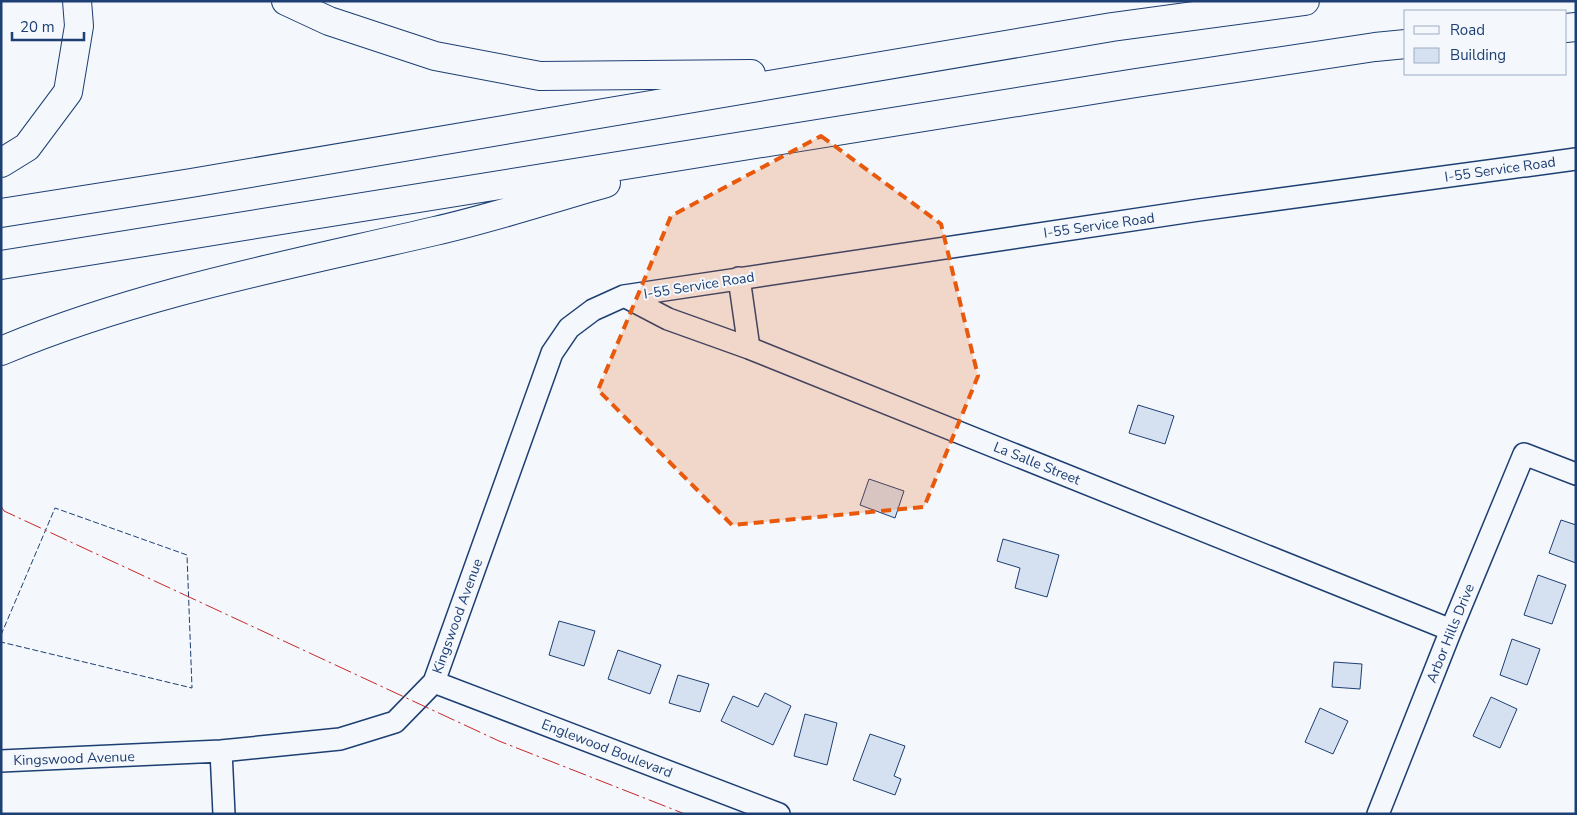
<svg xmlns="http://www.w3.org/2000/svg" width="1577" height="815" viewBox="0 0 1577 815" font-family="'Nunito Sans',sans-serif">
  <rect width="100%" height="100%" fill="#f4f7fb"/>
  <path fill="#d5e0f0" stroke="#1d3f73" d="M1138,405L1174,416L1165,444L1129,433Z
    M869,479L904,491L895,518L860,505Z
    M1561,520L1576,525V563L1549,553Z
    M1003,539L1059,555L1047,597L1015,588L1020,568L997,561Z
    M1538,575L1566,585L1552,624L1524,615Z
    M559,621L595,631L584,666L549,655Z
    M1512,639L1540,649L1527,685L1500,675Z
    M618,650L661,665L650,694L608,679Z
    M1334,662L1362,664L1360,689L1332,687Z
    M678,675L709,684L700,712L669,703Z
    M765,693L791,706L773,745L721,721L733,696L758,707Z
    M1491,697L1517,709L1500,748L1473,736Z
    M1320,708L1348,721L1333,754L1305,742Z
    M805,714L837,723L827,765L794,756Z
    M870,734L905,746L894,776L901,779L895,795L853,780Z"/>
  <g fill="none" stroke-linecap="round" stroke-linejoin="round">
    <defs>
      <path id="minor" d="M739,278L749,348
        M624,296L668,319L749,348L1451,630
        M434,682L779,814
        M221,751L224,814
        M1,761L221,751L340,739L395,722L434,682L552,353L569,328L593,310L624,296L1199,210L1576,159
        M1378,814L1451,630L1524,454L1576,474"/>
      <path id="motorway" d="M286,1L329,21L435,56L540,76L751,74
        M1566,28L1576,27
        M1,163L27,147L68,92L79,26L77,1
        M1,213L191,183L1112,27L1305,1
        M1,265L1136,83L1375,47L1406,44
        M1,351C140,293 289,265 435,231C493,218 549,199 606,183"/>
    </defs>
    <use href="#minor" stroke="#1d3f73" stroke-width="24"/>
    <use href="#motorway" stroke="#1d3f73" stroke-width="30"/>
    <use href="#minor" stroke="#f4f7fb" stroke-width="21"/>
    <use href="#motorway" stroke="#f4f7fb" stroke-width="28"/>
    <path stroke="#1d3f73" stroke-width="1" stroke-dasharray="6 2.5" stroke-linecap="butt" d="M1,635L55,508L187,555L192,688L1,642"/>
    <path stroke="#c62828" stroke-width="1" stroke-dasharray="18 4 2.5 4" stroke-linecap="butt" d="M1,506L4,511L499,741L685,814"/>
  </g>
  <path fill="#e8590c" fill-opacity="0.2" stroke="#e8590c" stroke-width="4" stroke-dasharray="10 6" stroke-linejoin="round" d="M821,136L941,224L978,376L924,507L732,525L598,390L671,216Z"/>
  <g text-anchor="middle" stroke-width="4" stroke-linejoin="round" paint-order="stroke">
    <g font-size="14" fill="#1d3f73" stroke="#f4f7fb">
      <text transform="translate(1500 169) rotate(-8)" y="5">I-55 Service Road</text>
      <text transform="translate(1099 225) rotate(-8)" y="5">I-55 Service Road</text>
      <text transform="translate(699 285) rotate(-9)" y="5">I-55 Service Road</text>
      <text transform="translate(1037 463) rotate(22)" y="5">La Salle Street</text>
      <text transform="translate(457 616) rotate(-70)" y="5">Kingswood Avenue</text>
      <text transform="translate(1450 633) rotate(-68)" y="5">Arbor Hills Drive</text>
      <text transform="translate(607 748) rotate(21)" y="5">Englewood Boulevard</text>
      <text transform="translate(74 758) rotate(-2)" y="5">Kingswood Avenue</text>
    </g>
  </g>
  <rect width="1577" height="815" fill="none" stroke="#1d3f73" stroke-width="5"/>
  <rect x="1404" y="10" width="162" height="65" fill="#f4f7fb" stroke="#9eadc5"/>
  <rect x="1414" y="26" width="25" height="8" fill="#f4f7fb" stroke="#9eadc5"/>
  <text x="1450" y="35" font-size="15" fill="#1d3f73">Road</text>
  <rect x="1414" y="48" width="25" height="15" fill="#d5e0f0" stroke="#9eadc5"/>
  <text x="1450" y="60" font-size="15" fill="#1d3f73">Building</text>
  <path d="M12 32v8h72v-8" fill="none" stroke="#1d3f73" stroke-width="2.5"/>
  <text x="20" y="32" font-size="15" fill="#1d3f73" stroke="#f4f7fb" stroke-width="4" paint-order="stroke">20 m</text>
</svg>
